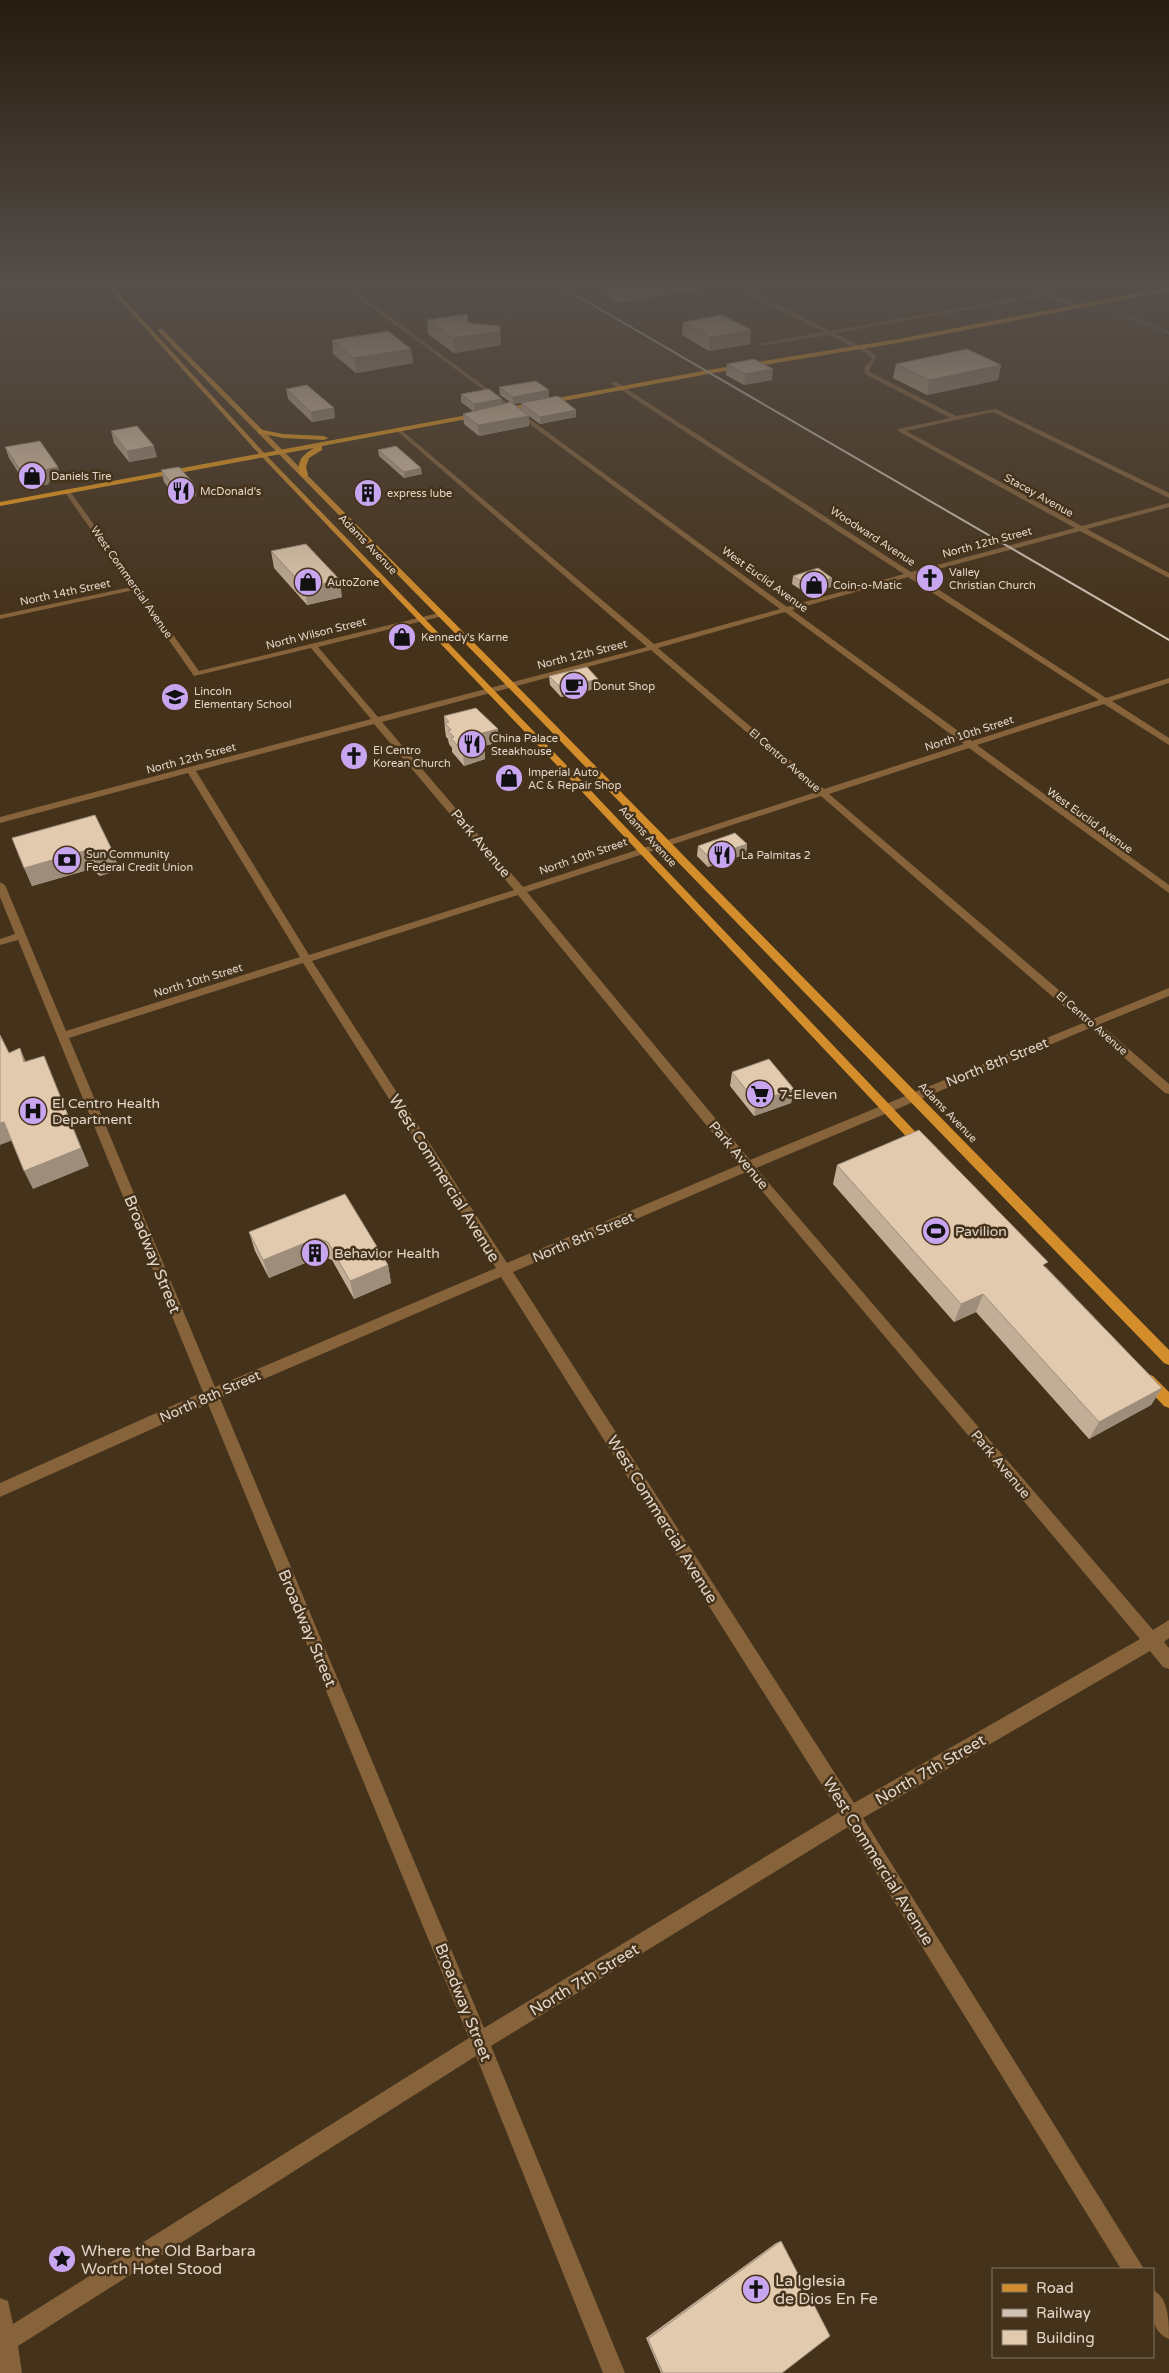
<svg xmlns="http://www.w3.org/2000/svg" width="1169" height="2373" viewBox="0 0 1169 2373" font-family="'Varela Round',sans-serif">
  <rect width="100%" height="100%" fill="#45321b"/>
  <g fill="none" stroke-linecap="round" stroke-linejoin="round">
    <path stroke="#654c6f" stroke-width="2.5" d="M1104,307L1169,333"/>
    <path fill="#86633a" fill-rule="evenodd" d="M344,287H349L787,607L904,574L612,384V382H616L911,572L1075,528L898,431V429L950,418L865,374L864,368L872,358L866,353L829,335L759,346L761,343L824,332L735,287H741L830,331L1041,294L1028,287H1035L1079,306V308H1075L1046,296L835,333L870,351L877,357L870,368V372L956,416L996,409L1169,493V498L1167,497L993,412L906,431L1082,526L1169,503V507L1087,529L1169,573V578L1080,531L916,575L1106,698L1169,678V683L1112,701L1169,738V745L1104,704L977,745L1169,885V893L969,748L829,794L1093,1019L1169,988V996L1100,1024L1169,1084V1094L1165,1093L1090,1028L756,1168L1153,1630L1169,1620V1638L1164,1642L1169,1648V1669L1163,1667L1150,1651L863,1818L1144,2269H1121L848,1827L491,2046L625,2373H603L476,2056L18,2346L22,2373H0V2298L8,2301L13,2324L469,2038L208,1404L0,1497V1483L203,1392L18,940L0,945V939L15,934L0,897V882L5,885L66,1031L300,957L188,773L0,823V817L371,719L311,648L194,676L134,590L0,619V615L131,587L64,491L67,489L69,490L199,671L443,612V616L318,647L378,717L647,647L398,432L400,429L654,644L780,609ZM908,577L1099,700L972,741L792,610ZM785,612L964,744L824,789L658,648ZM651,650L816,792L523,887L382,722ZM374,724L514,890L309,955L196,771ZM821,796L1083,1023L750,1160L527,892ZM518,895L739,1165L507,1263L312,961ZM303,963L496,1268L215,1387L69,1038ZM746,1172L1140,1639L854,1803L513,1272ZM501,1277L839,1812L484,2028L220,1398Z
      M1153,2290C1169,2298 1169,2321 1169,2339C1149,2331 1152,2308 1153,2290Z"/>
    <path fill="#d38d2b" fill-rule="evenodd" d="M108,287H113L266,455L576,775L926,1143L928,1146L926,1149H918L570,779L262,457Z
      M158,329H162L513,682L1169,1350V1365L1164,1363L507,686L158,331Z
      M1148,1374L1153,1376L1169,1392V1408L1164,1406L1143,1384L1141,1380L1143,1376Z"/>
    <path fill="#f29e19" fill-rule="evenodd" d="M1169,287V291L898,343L708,374L322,446V450L309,458L306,467L308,475L304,477L300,475C296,460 303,455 314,448L0,506V502L708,370L898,339Z
      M258,429L283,434L324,436L328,438L324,440L283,438L258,433Z"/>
    <path stroke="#d0c3b5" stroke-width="2" d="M562,287L1169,640"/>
  </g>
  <path fill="#c2ae96" d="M593,287H709V288L620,303Z
    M427,320L500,326L501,345L454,353L428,334Z
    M683,322L750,344L709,351L682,335Z
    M332,340L411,349L413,363L356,373L333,354Z
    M727,364L772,380L744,385L726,375Z
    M896,364L1001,365L998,380L927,395L893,378Z
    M499,387L549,398L514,404L521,410V403L576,410V417L540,424L529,416V426L479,436L464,424L463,414L473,411L461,402V394L502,404L510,402L500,395Z
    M286,389L335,418L312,422L288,399Z
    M111,431L157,457L129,462L114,443Z
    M5,447L62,479L48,482L49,484L28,488L9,458Z
    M378,450L422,474L404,478L379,456Z
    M161,470L196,496L178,500L164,482Z
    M271,551L342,597L307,605L274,568Z
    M793,576L832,578L831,587L806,593L792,584Z
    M549,676L598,679V688L561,697L550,685Z
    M444,716L499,742L484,746L485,759L464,766L452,752V748L449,744L448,739L446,737L445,730Z
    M12,838L113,852L119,870L100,876L91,869L32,886Z
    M747,844L746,854L708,867L697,856L698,846Z
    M732,1072L794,1089L791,1103L754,1116L730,1086Z
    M837,1165L1046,1267L1162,1388L1151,1405L1089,1439L976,1312L954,1322L833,1184Z
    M345,1194L388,1265L391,1283L354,1299L332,1260L322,1256L269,1278L255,1251L249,1232Z
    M781,2241L782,2373H661L646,2338L776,2243Z"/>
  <path fill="#9e8d7a" d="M633,287H709V288L620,303V289Z
    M751,330L750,344L709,351L710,337Z
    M500,331L501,345L454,353L453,338Z
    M411,349L413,363L356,373L354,358Z
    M1001,365L998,380L927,395L929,380Z
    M773,369L772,380L744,385L745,374Z
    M549,390V398L513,404V397Z
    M502,399L503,406L474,412V404Z
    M334,408L335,418L312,422L311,412Z
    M576,410V417L540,424V417Z
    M529,416V426L479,436L478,425Z
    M154,446L157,457L129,462L127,451Z
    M58,467L62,479L48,482L49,484L28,488L24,476L44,470Z
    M421,468L422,474L404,478V472Z
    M194,484L196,496L178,500L175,488Z
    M832,578L831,587L806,593L807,585Z
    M340,580L342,597L307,605L305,588Z
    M598,679V688L561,697V688Z
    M498,729L499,742L484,746L485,759L464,766L463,752L475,735Z
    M747,844L746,854L708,867L709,857Z
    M84,851L91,869L32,886L24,868Z
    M113,852L119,870L100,876L94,857Z
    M20,1048L28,1067L24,1062Z
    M44,1056L89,1166L33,1189L24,1171Z
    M794,1089L791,1103L754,1116L756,1102Z
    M4,1122L13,1140L0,1145V1123Z
    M317,1238L322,1256L269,1278L263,1260Z
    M388,1265L391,1283L354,1299L350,1281Z
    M983,1294L976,1312L954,1322L961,1304Z
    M1162,1388L1151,1405L1089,1439L1099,1422Z"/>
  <path fill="#e2caaf" stroke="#9e8d7a" d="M617,287H633L620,289Z
    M467,314L468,323L500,326V331L453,338L427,320Z
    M722,315L751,330L710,337L683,322Z
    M388,331L411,349L354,358L332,340Z
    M967,349L1001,365L929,380L896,364Z
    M754,359L773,369L745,374L727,364Z
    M536,381L549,390L513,397L499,387Z
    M307,385L334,408L311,412L286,389Z
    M489,389L502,399L474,404L461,394Z
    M558,396L576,410L540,417L521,403Z
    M511,402L529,416L478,425L463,414Z
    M137,426L154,446L127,451L111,431Z
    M40,441L58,467L44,470L46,472L24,476L5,447Z
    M396,446L421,468L404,472L378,450Z
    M179,467L194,484L175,488L161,470Z
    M306,544L340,580L305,588L271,551Z
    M818,568L832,578L807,585L793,576Z
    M587,667L598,679L561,688L549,676Z
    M476,708L498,729L475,735L484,746L463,752L451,738L454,737L448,731L451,730L445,723L449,722L444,716Z
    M95,815L113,852L94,857L84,851L24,868L12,838Z
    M735,833L747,844L709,857L698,846Z
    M0,1035L9,1053L20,1048L24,1062L44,1056L81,1148L24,1171L4,1122L0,1123Z
    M769,1059L794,1089L756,1102L732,1072Z
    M919,1130L1048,1262L1043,1265L1162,1388L1099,1422L983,1294L961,1304L837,1165Z
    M345,1194L388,1265L350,1281L328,1242L317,1238L263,1260L249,1232Z
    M781,2241L830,2336L782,2373H663L648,2339Z"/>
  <linearGradient id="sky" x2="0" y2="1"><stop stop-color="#261c0f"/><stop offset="0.46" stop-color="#564f4a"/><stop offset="1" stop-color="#564f4a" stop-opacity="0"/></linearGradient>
  <rect width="1169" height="619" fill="url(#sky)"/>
  <defs>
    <symbol id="shop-disc" viewBox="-11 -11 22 22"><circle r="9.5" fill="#c8a5ef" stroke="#45321b"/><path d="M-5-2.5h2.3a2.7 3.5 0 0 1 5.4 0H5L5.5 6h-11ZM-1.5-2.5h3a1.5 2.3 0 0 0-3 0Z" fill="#111"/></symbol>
    <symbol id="restaurant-disc" viewBox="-11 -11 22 22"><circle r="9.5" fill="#c8a5ef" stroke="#45321b"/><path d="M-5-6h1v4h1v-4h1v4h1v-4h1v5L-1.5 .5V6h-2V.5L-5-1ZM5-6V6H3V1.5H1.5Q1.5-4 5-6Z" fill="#111"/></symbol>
    <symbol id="building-disc" viewBox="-11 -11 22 22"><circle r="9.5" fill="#c8a5ef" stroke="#45321b"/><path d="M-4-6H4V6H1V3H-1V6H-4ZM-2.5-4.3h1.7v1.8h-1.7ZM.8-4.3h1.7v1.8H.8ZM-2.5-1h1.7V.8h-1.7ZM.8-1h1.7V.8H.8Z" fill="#111"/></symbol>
    <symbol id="church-disc" viewBox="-11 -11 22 22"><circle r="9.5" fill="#c8a5ef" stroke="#45321b"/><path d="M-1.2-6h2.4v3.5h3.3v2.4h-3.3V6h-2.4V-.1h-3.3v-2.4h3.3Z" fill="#111"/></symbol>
    <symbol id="cafe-disc" viewBox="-11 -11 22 22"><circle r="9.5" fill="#c8a5ef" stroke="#45321b"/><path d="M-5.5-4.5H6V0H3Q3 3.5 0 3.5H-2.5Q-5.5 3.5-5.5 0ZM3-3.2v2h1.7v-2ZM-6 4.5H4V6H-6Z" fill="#111"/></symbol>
    <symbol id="school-disc" viewBox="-11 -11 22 22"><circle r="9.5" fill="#c8a5ef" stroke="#45321b"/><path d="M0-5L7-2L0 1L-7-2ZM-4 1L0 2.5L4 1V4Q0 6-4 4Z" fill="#111"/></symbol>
    <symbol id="bank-disc" viewBox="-11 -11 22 22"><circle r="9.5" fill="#c8a5ef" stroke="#45321b"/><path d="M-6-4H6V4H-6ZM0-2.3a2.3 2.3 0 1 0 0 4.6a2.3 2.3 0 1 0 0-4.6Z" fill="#111"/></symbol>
    <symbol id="supermarket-disc" viewBox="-11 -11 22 22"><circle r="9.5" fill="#c8a5ef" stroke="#45321b"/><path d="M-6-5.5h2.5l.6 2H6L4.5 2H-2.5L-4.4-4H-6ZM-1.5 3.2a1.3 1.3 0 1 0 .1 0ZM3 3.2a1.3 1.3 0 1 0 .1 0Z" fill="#111"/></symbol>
    <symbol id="hospital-disc" viewBox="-11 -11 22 22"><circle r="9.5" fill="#c8a5ef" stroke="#45321b"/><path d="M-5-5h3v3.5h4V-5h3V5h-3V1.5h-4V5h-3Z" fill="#111"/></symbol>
    <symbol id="stadium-disc" viewBox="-11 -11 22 22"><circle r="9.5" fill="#c8a5ef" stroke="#45321b"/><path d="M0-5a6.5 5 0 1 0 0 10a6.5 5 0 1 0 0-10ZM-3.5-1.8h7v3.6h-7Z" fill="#111"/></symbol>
    <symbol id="sight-disc" viewBox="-11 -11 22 22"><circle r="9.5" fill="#c8a5ef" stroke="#45321b"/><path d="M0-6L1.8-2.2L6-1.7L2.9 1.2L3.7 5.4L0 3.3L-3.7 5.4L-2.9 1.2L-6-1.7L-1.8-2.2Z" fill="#111"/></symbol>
  </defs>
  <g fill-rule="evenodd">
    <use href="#shop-disc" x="16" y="460" width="32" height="32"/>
    <use href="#restaurant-disc" x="165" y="475" width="32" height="32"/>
    <use href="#building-disc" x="352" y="477" width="32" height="32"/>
    <use href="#church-disc" x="914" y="562" width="32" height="32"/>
    <use href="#shop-disc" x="292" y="566" width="32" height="32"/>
    <use href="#shop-disc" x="798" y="569" width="32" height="32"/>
    <use href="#shop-disc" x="386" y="621" width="32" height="32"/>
    <use href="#cafe-disc" x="558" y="670" width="32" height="32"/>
    <use href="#school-disc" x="159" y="681" width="32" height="32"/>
    <use href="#restaurant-disc" x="456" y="728" width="32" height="32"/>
    <use href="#church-disc" x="338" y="740" width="32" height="32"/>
    <use href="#shop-disc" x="493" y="762" width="32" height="32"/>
    <use href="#restaurant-disc" x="706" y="839" width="32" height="32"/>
    <use href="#bank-disc" x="51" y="844" width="32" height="32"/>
    <use href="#supermarket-disc" x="744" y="1078" width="32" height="32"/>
    <use href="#hospital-disc" x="17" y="1095" width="32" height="32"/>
    <use href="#stadium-disc" x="920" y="1215" width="32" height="32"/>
    <use href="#building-disc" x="299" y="1237" width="32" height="32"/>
    <use href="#sight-disc" x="46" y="2243" width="32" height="32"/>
    <use href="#church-disc" x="740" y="2273" width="32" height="32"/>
  </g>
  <g text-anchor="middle" stroke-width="5" stroke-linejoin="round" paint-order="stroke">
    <g font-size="11" fill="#e2d6c9" stroke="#45321b" text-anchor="start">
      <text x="51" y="480">Daniels Tire</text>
      <text x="200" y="495">McDonald's</text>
      <text x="387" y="497">express lube</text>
      <text x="949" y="576">Valley<tspan x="949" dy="13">Christian Church</tspan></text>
      <text x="327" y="586">AutoZone</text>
      <text x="833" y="589">Coin-o-Matic</text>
      <text x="421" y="641">Kennedy's Karne</text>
      <text x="593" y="690">Donut Shop</text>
      <text x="194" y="695">Lincoln<tspan x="194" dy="13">Elementary School</tspan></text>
      <text x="491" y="742">China Palace<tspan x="491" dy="13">Steakhouse</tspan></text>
      <text x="373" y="754">El Centro<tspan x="373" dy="13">Korean Church</tspan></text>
      <text x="528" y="776">Imperial Auto<tspan x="528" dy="13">AC &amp; Repair Shop</tspan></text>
      <text x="86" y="858">Sun Community<tspan x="86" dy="13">Federal Credit Union</tspan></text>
      <text x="741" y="859">La Palmitas 2</text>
    </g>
    <g font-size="11" fill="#e2d6c9" stroke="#45321b">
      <text transform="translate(1039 495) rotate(29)" y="4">Stacey Avenue</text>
      <text transform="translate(873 536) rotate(33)" y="4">Woodward Avenue</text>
      <text transform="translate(987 542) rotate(-15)" y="4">North 12th Street</text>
      <text transform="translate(368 544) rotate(46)" y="4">Adams Avenue</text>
      <text transform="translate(765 579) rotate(36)" y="4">West Euclid Avenue</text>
      <text transform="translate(132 582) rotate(55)" y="4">West Commercial Avenue</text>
      <text transform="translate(65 592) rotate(-12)" y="4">North 14th Street</text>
      <text transform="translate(316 633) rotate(-14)" y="4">North Wilson Street</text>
      <text transform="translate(582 654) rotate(-14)" y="4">North 12th Street</text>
      <text transform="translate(969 733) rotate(-18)" y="4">North 10th Street</text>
      <text transform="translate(191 758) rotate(-15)" y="4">North 12th Street</text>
      <text transform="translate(785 760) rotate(41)" y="4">El Centro Avenue</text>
      <text transform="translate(1090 820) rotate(36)" y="4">West Euclid Avenue</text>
      <text transform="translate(648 836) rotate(47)" y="4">Adams Avenue</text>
      <text transform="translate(583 856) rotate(-19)" y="4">North 10th Street</text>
      <text transform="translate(198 980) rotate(-17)" y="4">North 10th Street</text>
      <text transform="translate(1092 1023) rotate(41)" y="4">El Centro Avenue</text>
      <text transform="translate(948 1112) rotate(46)" y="4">Adams Avenue</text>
    </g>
    <g font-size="14" fill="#e2d6c9" stroke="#45321b">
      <text transform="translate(481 843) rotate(50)" y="5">Park Avenue</text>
      <text transform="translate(997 1062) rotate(-22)" y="5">North 8th Street</text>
      <text transform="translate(739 1155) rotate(50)" y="5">Park Avenue</text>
      <text transform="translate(583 1237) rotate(-23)" y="5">North 8th Street</text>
      <text transform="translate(210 1396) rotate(-24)" y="5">North 8th Street</text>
      <text transform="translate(1001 1464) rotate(50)" y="5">Park Avenue</text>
    </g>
    <g font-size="14" fill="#e2d6c9" stroke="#45321b" text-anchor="start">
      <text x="779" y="1099">7-Eleven</text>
      <text x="52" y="1108">El Centro Health<tspan x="52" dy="16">Department</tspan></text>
      <text x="955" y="1236">Pavilion</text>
      <text x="334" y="1258">Behavior Health</text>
    </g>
    <g font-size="16" fill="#e2d6c9" stroke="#45321b">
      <text transform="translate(445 1178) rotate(58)" y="6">West Commercial Avenue</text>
      <text transform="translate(153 1254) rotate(68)" y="6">Broadway Street</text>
      <text transform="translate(663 1519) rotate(58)" y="6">West Commercial Avenue</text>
      <text transform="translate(308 1628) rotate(67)" y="6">Broadway Street</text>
      <text transform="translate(930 1769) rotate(-30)" y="6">North 7th Street</text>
      <text transform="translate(879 1861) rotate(58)" y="6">West Commercial Avenue</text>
      <text transform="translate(584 1979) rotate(-31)" y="6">North 7th Street</text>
      <text transform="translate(464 2002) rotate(68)" y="6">Broadway Street</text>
    </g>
    <g font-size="16" fill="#e2d6c9" stroke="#45321b" text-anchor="start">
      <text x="81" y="2256">Where the Old Barbara<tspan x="81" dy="18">Worth Hotel Stood</tspan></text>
      <text x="775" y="2286">La Iglesia<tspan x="775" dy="18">de Dios En Fe</tspan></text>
    </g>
  </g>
  <rect x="992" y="2268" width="162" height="90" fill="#45321b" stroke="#847461"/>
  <rect x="1002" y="2284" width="25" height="8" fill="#d38d2b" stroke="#847461"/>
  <text x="1036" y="2293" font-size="15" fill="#e2d6c9">Road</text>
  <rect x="1002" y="2309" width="25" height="8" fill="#d0c3b5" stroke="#847461"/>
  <text x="1036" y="2318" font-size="15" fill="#e2d6c9">Railway</text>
  <rect x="1002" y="2330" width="25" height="15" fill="#e2caaf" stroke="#847461"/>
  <text x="1036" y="2343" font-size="15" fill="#e2d6c9">Building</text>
</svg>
